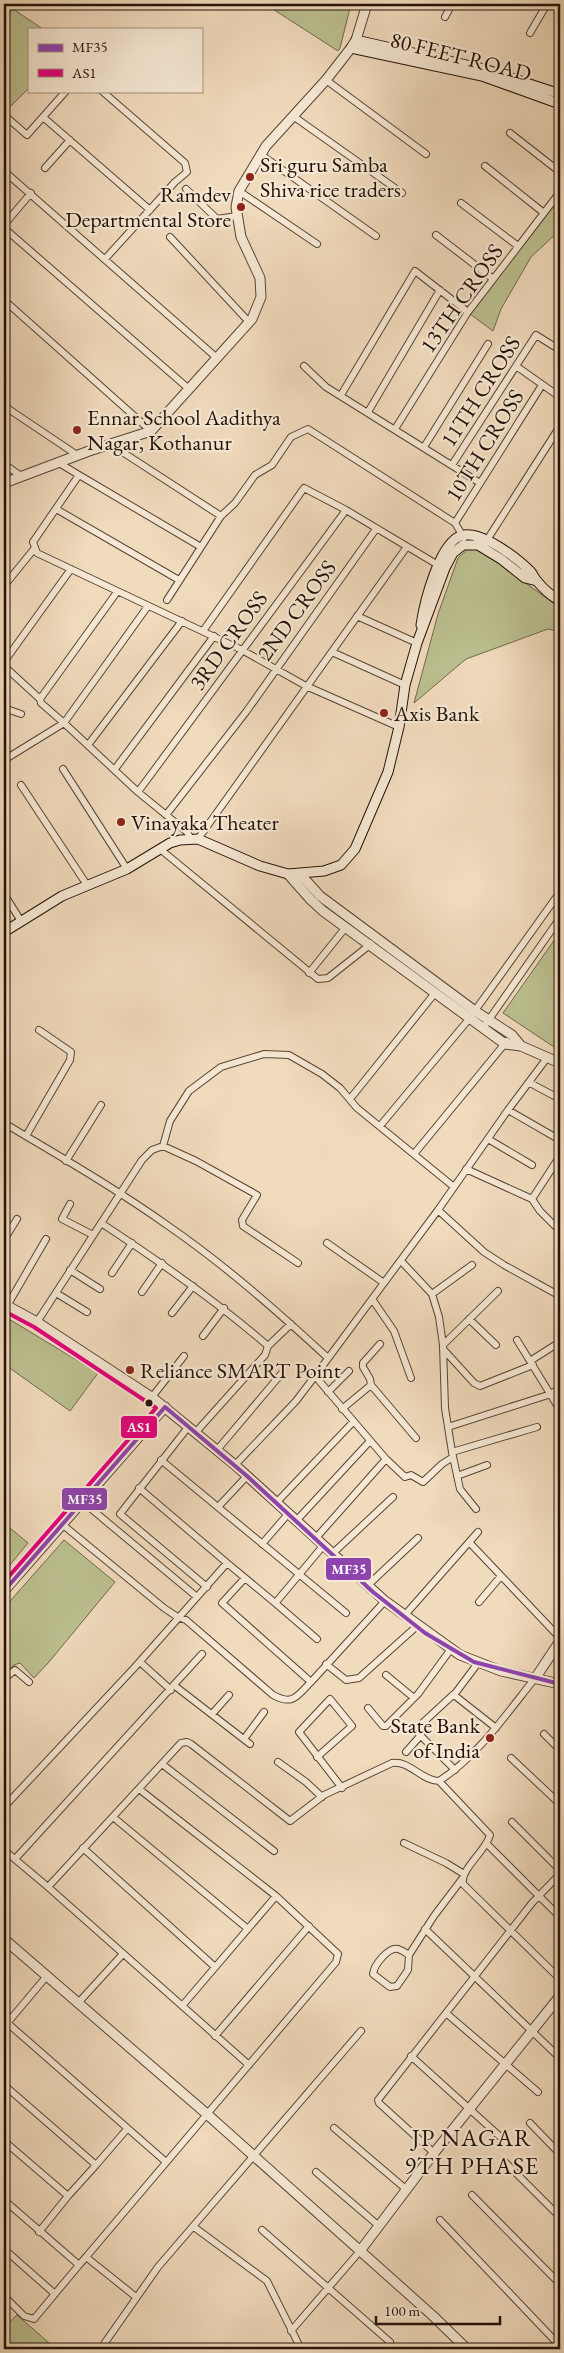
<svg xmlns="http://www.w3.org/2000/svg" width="564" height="2353" viewBox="0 0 564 2353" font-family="'EB Garamond',serif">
  <rect width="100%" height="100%" fill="#f1dbbd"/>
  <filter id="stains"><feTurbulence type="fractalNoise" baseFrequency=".004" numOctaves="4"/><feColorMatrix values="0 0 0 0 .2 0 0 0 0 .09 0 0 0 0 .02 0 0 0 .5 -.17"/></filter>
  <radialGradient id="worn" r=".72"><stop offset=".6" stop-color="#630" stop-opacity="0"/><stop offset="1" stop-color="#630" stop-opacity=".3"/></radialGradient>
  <path fill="#bcc090" stroke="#70684c" d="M265,4H351L340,48L338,51Z
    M13,9L43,29H29V88L4,113V20Z
    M560,198V230L531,257L501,309L493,331L470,314Z
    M468,549L480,550L560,608V632L548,629L466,659L414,703L438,614L458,558Z
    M560,932V1051L503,1013Z
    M4,1316L98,1373L70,1411L4,1364Z
    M4,1523L28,1543L4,1572Z
    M64,1540L115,1582L49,1662L34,1678L20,1663L14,1665L4,1674V1608Z
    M17,2315L56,2349H4V2327Z"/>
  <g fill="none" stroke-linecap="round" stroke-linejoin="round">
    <defs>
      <path id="minor" d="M445,17L452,4
        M530,33L547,4
        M326,80L426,154
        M102,91L185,163L187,172L175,182L105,259
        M4,115L27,135L66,91
        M293,116L402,193
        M43,117L150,210
        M510,133L560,172
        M260,154L376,236
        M485,166L544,213
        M45,168L70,140
        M4,171L217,358
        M186,189L217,219L237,216
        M239,191L317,244
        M461,203L518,246
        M4,225L31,193
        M4,228L189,389
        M436,235L492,278
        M170,237L249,322
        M4,300L151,431
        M304,366L326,387L480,483
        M516,366L560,397
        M341,395L415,271L468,312
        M4,406L77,455
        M368,412L440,290
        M395,429L468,312L560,192
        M110,444L221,516
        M424,447L488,344
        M59,463L79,475L33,542L37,553L242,650L306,686L399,727
        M4,464L21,476
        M452,465L536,335L560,350
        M79,475L201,547
        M56,509L179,580
        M455,523L542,385
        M487,540L560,426
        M4,556L6,552
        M4,586L34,549
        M117,592L40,699L41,703L64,723L148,606
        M167,600L221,516L235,503L255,475L272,465L291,437L308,429L455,523L464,538
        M357,616L417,643
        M203,631L304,488L346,510L438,565
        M332,652L405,685
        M4,662L71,569
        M4,666L40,699
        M4,708L21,714
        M88,745L182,621
        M4,760L64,723L138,792L187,832L191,839
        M63,769L127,869
        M115,769L214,636
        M21,785L87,885
        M138,792L346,510
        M166,815L246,712L376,529
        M198,839L406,548
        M160,849L318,979L328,978L371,944
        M4,894L21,921
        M309,973L346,927
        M483,1028L560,918
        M530,1083L560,1099
        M350,1099L435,993
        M508,1110L560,1140
        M4,1123C59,1156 115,1188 167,1225C225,1265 277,1311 328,1358
        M380,1126L469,1019L560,892
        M26,1136L70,1060L71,1052L39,1030
        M488,1139L532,1165
        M163,1146L170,1121L189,1091L221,1067L264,1054L289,1055L322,1074L340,1088L357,1108L454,1187
        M414,1154L507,1041
        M66,1161L101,1105
        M466,1169L532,1199L540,1211L560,1231
        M532,1199L560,1156
        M70,1204L62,1219L93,1235
        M438,1210L484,1252L504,1265L560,1296
        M101,1223C159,1261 215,1300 268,1346L265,1355L196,1432
        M4,1240L17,1219
        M327,1243L384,1283
        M401,1261L432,1294L439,1317L443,1345L445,1408L452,1452L460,1489L476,1509
        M70,1270L100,1289
        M112,1273L132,1243
        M142,1292L162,1263
        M56,1293L87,1312
        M432,1294L472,1265
        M372,1299L394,1331L411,1378
        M7,1306L46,1239
        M172,1313L193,1286
        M469,1319L496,1345
        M37,1322L142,1160L152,1150L163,1146L196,1161L257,1195L242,1220L243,1226L298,1263
        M203,1336L224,1308
        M517,1340L560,1410
        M443,1345L498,1291
        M268,1346L291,1324
        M443,1349L474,1383L480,1386L533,1365
        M530,1361L560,1342
        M315,1376L386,1459L405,1477L411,1475L423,1482L442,1464L453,1457
        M371,1385L370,1379L363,1367V1363L380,1344
        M328,1392L349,1371
        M152,1397L184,1356
        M342,1409L371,1385L416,1438
        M189,1426L120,1514L207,1587
        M448,1427L551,1394L560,1388
        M217,1450L282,1373
        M452,1452L537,1427
        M161,1460L346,1613
        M235,1465L296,1401L315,1376L438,1210L508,1110L547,1058
        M457,1476L487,1465
        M139,1488L227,1563
        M83,1502L197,1597
        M276,1503L353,1422
        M218,1507L247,1476
        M296,1521L370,1441
        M63,1525L164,1608L176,1616L186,1620L273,1695C293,1706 297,1696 311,1682
        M315,1539L386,1459
        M469,1542L560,1638
        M262,1544L288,1514
        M332,1554L393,1497
        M245,1578L222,1603L311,1682L385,1601
        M367,1586L418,1538
        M274,1602L317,1639
        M479,1602L501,1576
        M404,1616L478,1532
        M140,1662L171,1690
        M478,1663L454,1695L496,1728
        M326,1664L346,1680L359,1678L417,1626
        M386,1675L414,1698
        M4,1679L15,1670L29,1682
        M175,1686L250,1744
        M454,1694L415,1730L455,1770
        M368,1708L383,1726H386L418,1694L451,1649
        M212,1714L229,1695
        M544,1734L560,1750
        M244,1739L264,1712
        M406,1752L421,1735
        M317,1757L352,1726L330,1699L299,1732L342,1788
        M511,1758L560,1804
        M278,1762L306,1782L322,1797
        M162,1764L274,1851
        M439,1781L490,1835C486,1851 460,1869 463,1884L560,1979
        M4,1807L135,1667L227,1563L274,1602L277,1601L323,1546
        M113,1817L248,1929
        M512,1822L560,1870
        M404,1843L446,1863L464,1874
        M487,1844L560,1917
        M83,1848L215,1967
        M4,1850L48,1887L181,1743L187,1742L191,1744L290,1821L324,1795L392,1763C409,1760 422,1781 439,1781C478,1756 507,1713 536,1677
        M15,1859L202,1654
        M48,1887L249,2065
        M425,1929L560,2058
        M409,1955C406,1953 401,1950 398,1949C388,1947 374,1965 373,1974L390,1987L397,1986L408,1970L409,1955L434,1916L462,1879
        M78,2003L122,1955
        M182,2006L276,1896
        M446,2013L538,2092
        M4,2020L166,2162
        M4,2027L46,1977
        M215,2036L309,1926
        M411,2056L506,2142
        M4,2085L96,2165L127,2129
        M530,2123L560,2154
        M334,2128L407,2190
        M4,2141L68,2196L96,2165
        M434,2153L379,2103L378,2100L532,1903L560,1874
        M506,2163L560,2217
        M316,2172L379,2226
        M472,2195L560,2284
        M4,2200L79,2265L86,2257
        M440,2220L560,2346
        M194,2227L267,2281L301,2349
        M262,2230L390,2342
        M39,2232L68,2196
        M4,2249L55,2294
        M4,2296L24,2316L34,2319L79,2265
        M136,2297L86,2257L336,1962L338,1954L276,1896L139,1789
        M291,2331L360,2251
        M104,2344L158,2267L361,2031"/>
      <path id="tertiary" d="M4,483L89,451L151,431L252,319L261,297L260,278L241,237L236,207L239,191L266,146L326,80L351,48L356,40L367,4
        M288,874L311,900L323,911L505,1044L521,1046L560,1063
        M300,874L320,896L475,1011L512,1035L521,1046
        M4,1304L37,1322L153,1398L235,1465L385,1601L460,1655L501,1671L560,1684
        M4,1591L165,1407
        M536,1677L560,1641
        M4,1939L208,2115L432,2315L467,2349
        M360,2251L434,2153L560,1996"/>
      <path id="secondary" d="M356,40L484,69L560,94
        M351,48L482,76L560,104
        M421,625C424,604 440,538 464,535C483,532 517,558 530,571C533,574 534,578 537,581C543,589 552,596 560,601
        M4,932L62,896L127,869L170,843L180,840L198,839L260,866L288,874L324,871L341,865L355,849L388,772L399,727L405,685L417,643L445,568L453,553L463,545H478L501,559L525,578L537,581"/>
    </defs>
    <use href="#minor" stroke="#564435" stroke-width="8"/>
    <use href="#tertiary" stroke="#564435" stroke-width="11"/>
    <use href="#secondary" stroke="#231108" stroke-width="11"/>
    <use href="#minor" stroke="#f6e8d4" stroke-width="6"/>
    <use href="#tertiary" stroke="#f6e8d4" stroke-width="9"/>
    <use href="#secondary" stroke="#f6e8d4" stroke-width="9"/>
    <defs>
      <path id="bus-1" d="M165,1407L247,1476L373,1592L425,1633L474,1662L560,1684
        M4,1591L165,1407"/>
      <path id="bus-2" d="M4,1311L34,1327L156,1408L4,1582"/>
    </defs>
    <use href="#bus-1" stroke="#f6e8d4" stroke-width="8"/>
    <use href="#bus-2" stroke="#f6e8d4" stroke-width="8"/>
    <use href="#bus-1" stroke="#8e44ad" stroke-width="4"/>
    <use href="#bus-2" stroke="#e5007d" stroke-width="4"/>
  </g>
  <g fill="#8f2418" stroke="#f6e8d4" stroke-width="2">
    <circle cx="250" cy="177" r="5"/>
    <circle cx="241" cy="207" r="5"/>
    <circle cx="77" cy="430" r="5"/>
    <circle cx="384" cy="713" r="5"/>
    <circle cx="121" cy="822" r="5"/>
    <circle cx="130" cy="1370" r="5"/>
    <circle cx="490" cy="1738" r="5"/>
  </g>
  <circle fill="#231108" stroke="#f6e8d4" stroke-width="2" cx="149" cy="1403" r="4.5"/>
  <g text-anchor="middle" stroke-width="4.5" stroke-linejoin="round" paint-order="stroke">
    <g font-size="22" fill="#231108" stroke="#f6e8d4">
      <text transform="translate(461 56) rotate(14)" y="8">80 FEET ROAD</text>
      <text transform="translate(461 298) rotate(-55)" y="8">13TH CROSS</text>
      <text transform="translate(480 391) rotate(-57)" y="8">11TH CROSS</text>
      <text transform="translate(484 445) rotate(-58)" y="8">10TH CROSS</text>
      <text transform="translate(296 610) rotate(-54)" y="8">2ND CROSS</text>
      <text transform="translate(228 640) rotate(-54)" y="8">3RD CROSS</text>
    </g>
    <g font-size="22" fill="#231108" stroke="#f6e8d4" text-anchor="start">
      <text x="260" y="172">Sri guru Samba<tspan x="260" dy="25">Shiva rice traders</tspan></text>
      <text x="231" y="202" text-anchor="end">Ramdev<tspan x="231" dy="25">Departmental Store</tspan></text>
      <text x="87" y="425">Ennar School Aadithya<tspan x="87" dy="25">Nagar, Kothanur</tspan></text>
      <text x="394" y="721">Axis Bank</text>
      <text x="131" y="830">Vinayaka Theater</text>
      <text x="140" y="1378">Reliance SMART Point</text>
      <text x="480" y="1733" text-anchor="end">State Bank<tspan x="480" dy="25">of India</tspan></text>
    </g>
    <g font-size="24" letter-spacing="1" fill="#231108" stroke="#f6e8d4">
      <text x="472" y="2146">JP NAGAR<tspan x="472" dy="28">9TH PHASE</tspan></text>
    </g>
  </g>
  <g stroke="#f6e8d4" stroke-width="2">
    <rect x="120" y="1415" width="38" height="24" rx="5" fill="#e5007d"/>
    <rect x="61" y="1487" width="47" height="24" rx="5" fill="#8e44ad"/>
    <rect x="325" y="1557" width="47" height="24" rx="5" fill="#8e44ad"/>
  </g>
  <g font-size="14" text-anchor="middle" font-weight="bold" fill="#fff">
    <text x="139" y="1432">AS1</text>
    <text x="85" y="1504">MF35</text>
    <text x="349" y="1574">MF35</text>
  </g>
  <rect width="564" height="2353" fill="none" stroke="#f1dbbd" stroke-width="20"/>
  <rect x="5" y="5" width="554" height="2343" fill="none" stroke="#231108" stroke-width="2.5"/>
  <rect x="10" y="10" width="544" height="2333" fill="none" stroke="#231108"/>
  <rect x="28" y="28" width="175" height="65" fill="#f6e8d4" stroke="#a29282"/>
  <rect x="38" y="44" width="25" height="8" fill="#8e44ad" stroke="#a29282"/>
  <text x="72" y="52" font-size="15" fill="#231108">MF35</text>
  <rect x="38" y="69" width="25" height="8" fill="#e5007d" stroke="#a29282"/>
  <text x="72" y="78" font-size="15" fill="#231108">AS1</text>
  <path d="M376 2316v8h124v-8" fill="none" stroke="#231108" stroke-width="2.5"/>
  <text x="384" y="2316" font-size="15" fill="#231108" stroke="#f6e8d4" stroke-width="4" paint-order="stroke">100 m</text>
  <rect width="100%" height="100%" filter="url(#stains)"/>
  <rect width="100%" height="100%" fill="url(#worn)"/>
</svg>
